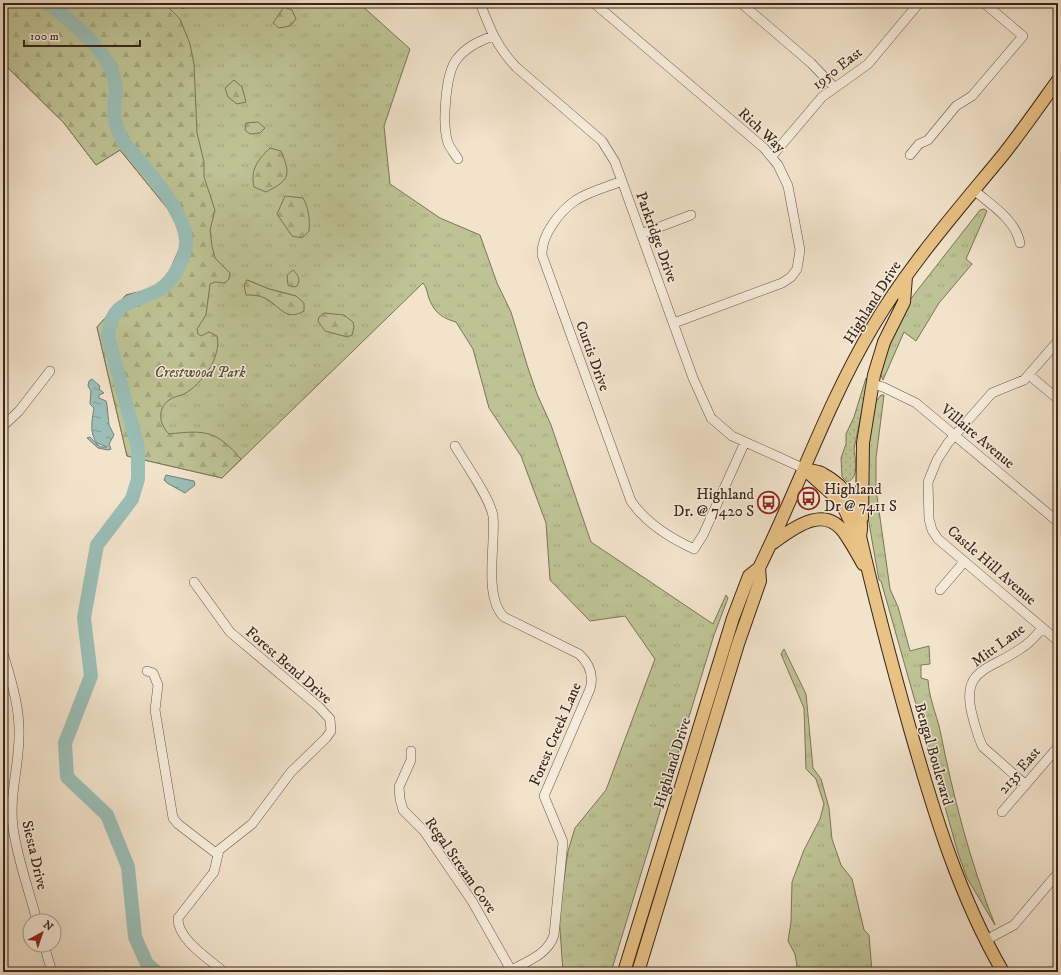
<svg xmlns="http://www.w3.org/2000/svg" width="1061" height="975" viewBox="0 0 1061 975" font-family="'IM FELL DW Pica',serif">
  <defs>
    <pattern id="grass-tufts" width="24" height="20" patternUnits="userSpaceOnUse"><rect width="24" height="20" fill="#bec395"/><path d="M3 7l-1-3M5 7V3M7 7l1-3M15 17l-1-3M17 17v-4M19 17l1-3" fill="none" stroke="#a4a780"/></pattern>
    <pattern id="forest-firs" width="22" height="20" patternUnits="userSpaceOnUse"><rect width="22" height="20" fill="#bec395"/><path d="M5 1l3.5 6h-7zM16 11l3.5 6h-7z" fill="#a4a780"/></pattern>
    <pattern id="garden-dots" width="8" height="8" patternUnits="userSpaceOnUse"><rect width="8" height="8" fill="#bec395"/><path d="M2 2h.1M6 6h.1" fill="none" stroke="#a4a780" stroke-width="1.8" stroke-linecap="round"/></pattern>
    <pattern id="water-ripples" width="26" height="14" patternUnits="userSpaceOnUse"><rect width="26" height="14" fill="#9bbeb7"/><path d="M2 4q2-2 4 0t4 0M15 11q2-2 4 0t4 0" fill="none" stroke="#7f9a94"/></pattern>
  </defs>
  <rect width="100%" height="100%" fill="#f2e3cb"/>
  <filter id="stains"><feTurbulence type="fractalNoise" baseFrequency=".005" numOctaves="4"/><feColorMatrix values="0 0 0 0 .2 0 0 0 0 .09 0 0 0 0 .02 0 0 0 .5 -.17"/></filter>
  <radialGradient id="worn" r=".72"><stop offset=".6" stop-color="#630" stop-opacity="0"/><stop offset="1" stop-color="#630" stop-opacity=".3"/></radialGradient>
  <path fill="url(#grass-tufts)" stroke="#7c7458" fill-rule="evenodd" d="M3,3H174L183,9L187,3H359L410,49L384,126L390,184L440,218L480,235L497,283L511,312L528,368L537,394L551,425L591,542L713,624L726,595L728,598L714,635L611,972H563L559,915L568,851L575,828L606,790L655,659L625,616L590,621L550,580L546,523L521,456L489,408L473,349L456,322C445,319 436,314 431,303C427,296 428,289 423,283L222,478L127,456L97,327L126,295L147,290L164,284L184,238L168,209L120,150L96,165L64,123L3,63ZM247,280L269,289L296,296L289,315L262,296Z
    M984,209L987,211L966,259L972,264L939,303L916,341L904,332L883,380L880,373L892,334L909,301L980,210Z
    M881,395H884L876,458V489L890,589L898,607L910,651L929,646L930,664L921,665V678L928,680C929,698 936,713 940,730C953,796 970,862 995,925L967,878L958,853L881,581L879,580L867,512L865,469L874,404Z
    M784,649L806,694L813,768L821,779L829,808L832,839L841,865L852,879L864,930L869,935L872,972H798L795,954L788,941L791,922L792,882L804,850L820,819L824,804L816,779L806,769L804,708L781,654Z"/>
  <path fill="url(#forest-firs)" stroke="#7c7458" d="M3,3H164L180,19L190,44L194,64L197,133L204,162V177L215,210L210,230L212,246L215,258L230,273L229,279L225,283L215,282L210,284L206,315L197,329L198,334L201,336L209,332L217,336C222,357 202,384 184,394C179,396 173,397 169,400C157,409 159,424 169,434C205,430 216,430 241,459L222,478L127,456L97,327L126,295L147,290L164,284L184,238L168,209L120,150L96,165L64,123L3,63Z
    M284,7L292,10L296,19L290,26L279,28L273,23Z
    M234,80L242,87L246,102L237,104L228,97L225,88Z
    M258,122L265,128L260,133L250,134L245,130L246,123Z
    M270,148L281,151C291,175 290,180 266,192L254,187C250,169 258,160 270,148Z
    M285,196L303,198C309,209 310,219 309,231L302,238L292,236L277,214Z
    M293,270C298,275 301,279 297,286L293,287L288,285L287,275Z
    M247,280L269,289L296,296L304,303V311C284,323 279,303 262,297C258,295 251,295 246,295L244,285Z
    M324,313L344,315L353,322L354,327L352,335L347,337L325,331L318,321L319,317Z"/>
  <path fill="url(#garden-dots)" stroke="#7c7458" d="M866,378L868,381L854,449C855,458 860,478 847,482L842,477L841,458L846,444V434L854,417Z"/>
  <path fill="url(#water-ripples)" stroke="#748078" d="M92,379L100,386L99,389L104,393L99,395V398L106,401L107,405L109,425L114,435L109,444L111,449L108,450L98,448L87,438L90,437L100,447H107L97,443C89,433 92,420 94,408L90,404L91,391L88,386L89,381Z
    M166,475L194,481L195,485L185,493L167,483L164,480Z"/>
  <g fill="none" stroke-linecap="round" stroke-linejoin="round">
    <path stroke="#9bbeb7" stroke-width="14" d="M47,3C71,21 111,52 115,83C117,93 114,101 114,111C114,121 118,131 122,140C142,165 184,208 186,240C187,249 183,258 179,266C174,276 168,286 157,291C131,304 111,301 108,336L138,448V479L132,499L97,545L84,618L91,676L65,743L67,777L107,815L128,867L135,937L147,964L156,972"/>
    <defs>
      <path id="minor" d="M480,3C490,29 497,47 516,67L602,141L615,162L622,181L693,378L711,418L732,436L805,469
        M594,3L764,148L778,165L788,186L800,250L797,269L791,277L782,283L674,323
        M741,3L811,63L834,87
        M910,155L919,144L928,140L956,106L972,96L1023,36L984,3
        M772,156L822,97L868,64L919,3
        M458,159C455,154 450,148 448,143C442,126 445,73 457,59C466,47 479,41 493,36
        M622,181C607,187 590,191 576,200C560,211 541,235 542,255L631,501C646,523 670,538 694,549L703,535L745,442
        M974,190C992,206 1015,219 1020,243
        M641,234L691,215
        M1058,341L1024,380L992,393L948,443L937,460L928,482L929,519L932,530L938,539L1058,641
        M1029,375L1058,399
        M873,384L883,387L916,403L1058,522
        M3,426L19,411L50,371
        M455,446C465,463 490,498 493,516C496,543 483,597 504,617L579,654C590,664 594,675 590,689L544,796L563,842L554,935C548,955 525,962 508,972
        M194,582L230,632L319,707L330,719L331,731L326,738L291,772L252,824L219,850L214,872L178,918C177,939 209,959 224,972
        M940,590L964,562
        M3,653C11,680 20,707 19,736C19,766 9,796 13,827C17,858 29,890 37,921
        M147,671L153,673L158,685L155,710L173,818L178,824L217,854
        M411,751V760L399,787L400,799L403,810L424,831L472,901L511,970
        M1026,785L983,747C978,738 976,728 973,718C959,668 989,671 1020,649C1029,644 1036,636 1042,628
        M1002,812L1058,747
        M986,940L1014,925L1058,873
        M44,945L52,972"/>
      <path id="major" d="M805,469C811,471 818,471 823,474C844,485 866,512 860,536C875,601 892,665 910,729C934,813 959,896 1003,972
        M805,469C816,481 829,490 839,501C849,512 849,527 860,536
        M862,518L863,443L874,375L884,342L904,302L906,277
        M773,543C795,527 827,502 847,537C853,546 858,555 863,564
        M624,972L733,618L749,576L759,568C798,489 827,404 872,328C909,265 957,211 1003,155C1022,131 1040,105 1058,80
        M638,972L738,644L760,581L759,568"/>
    </defs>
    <use href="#minor" stroke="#675446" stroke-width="10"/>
    <use href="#major" stroke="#39241a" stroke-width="14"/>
    <use href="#minor" stroke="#f7eddd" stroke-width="9"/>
    <use href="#major" stroke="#e9c286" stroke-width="12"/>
  </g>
  <defs>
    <symbol id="bus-ring" viewBox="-11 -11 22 22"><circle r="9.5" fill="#f7eddd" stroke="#8f2418" stroke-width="1.5"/><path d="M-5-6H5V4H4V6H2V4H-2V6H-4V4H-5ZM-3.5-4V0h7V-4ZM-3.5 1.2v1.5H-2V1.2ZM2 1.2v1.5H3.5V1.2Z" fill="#8f2418"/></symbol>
  </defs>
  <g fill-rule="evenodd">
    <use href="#bus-ring" x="796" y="486" width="25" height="25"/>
    <use href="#bus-ring" x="756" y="490" width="25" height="25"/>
  </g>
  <g text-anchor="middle" stroke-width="3" stroke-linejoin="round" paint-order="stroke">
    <g font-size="15" fill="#39241a" stroke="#f7eddd">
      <text transform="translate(837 68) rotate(-38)" y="5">1950 East</text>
      <text transform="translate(762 130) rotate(43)" y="5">Rich Way</text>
      <text transform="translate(657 237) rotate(70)" y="5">Parkridge Drive</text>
      <text transform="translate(872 302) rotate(-58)" y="5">Highland Drive</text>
      <text transform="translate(593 356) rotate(70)" y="5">Curtis Drive</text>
      <text transform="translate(978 436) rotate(40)" y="5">Villaire Avenue</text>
      <text transform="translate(992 565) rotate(41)" y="5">Castle Hill Avenue</text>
      <text transform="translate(998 645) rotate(-36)" y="5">Mitt Lane</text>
      <text transform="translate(289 665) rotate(41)" y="5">Forest Bend Drive</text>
      <text transform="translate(555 734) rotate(-67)" y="5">Forest Creek Lane</text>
      <text transform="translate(934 754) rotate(74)" y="5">Bengal Boulevard</text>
      <text transform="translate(672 763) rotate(-73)" y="5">Highland Drive</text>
      <text transform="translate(1019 770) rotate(-50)" y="5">2135 East</text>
      <text transform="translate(35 855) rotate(77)" y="5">Siesta Drive</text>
      <text transform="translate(461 865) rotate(55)" y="5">Regal Stream Cove</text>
    </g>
    <g font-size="15" font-style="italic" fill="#5a4c39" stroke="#f7eddd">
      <text x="200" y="377">Crestwood Park</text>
    </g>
    <g font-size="15" fill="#39241a" stroke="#f7eddd" text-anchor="start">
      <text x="824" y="494">Highland<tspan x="824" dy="17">Dr @ 7411 S</tspan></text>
      <text x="754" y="499" text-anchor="end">Highland<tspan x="754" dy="17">Dr. @ 7420 S</tspan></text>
    </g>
  </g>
  <rect width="1061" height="975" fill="none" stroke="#f2e3cb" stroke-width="16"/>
  <rect x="4" y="4" width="1053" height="967" fill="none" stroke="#39241a" stroke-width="2"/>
  <rect x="8" y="8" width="1045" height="959" fill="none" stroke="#39241a"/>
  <g transform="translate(42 933) rotate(40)"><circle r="19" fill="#f7eddd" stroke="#ab9d8f"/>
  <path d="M0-3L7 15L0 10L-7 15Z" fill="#8f2418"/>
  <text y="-6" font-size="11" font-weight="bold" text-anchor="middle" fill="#39241a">N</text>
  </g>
  <path d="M24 40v6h116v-6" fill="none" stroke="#39241a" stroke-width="2"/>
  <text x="30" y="40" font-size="12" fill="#39241a" stroke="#f7eddd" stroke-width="3" paint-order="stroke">100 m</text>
  <rect width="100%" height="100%" filter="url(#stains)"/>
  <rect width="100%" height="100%" fill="url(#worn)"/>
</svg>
